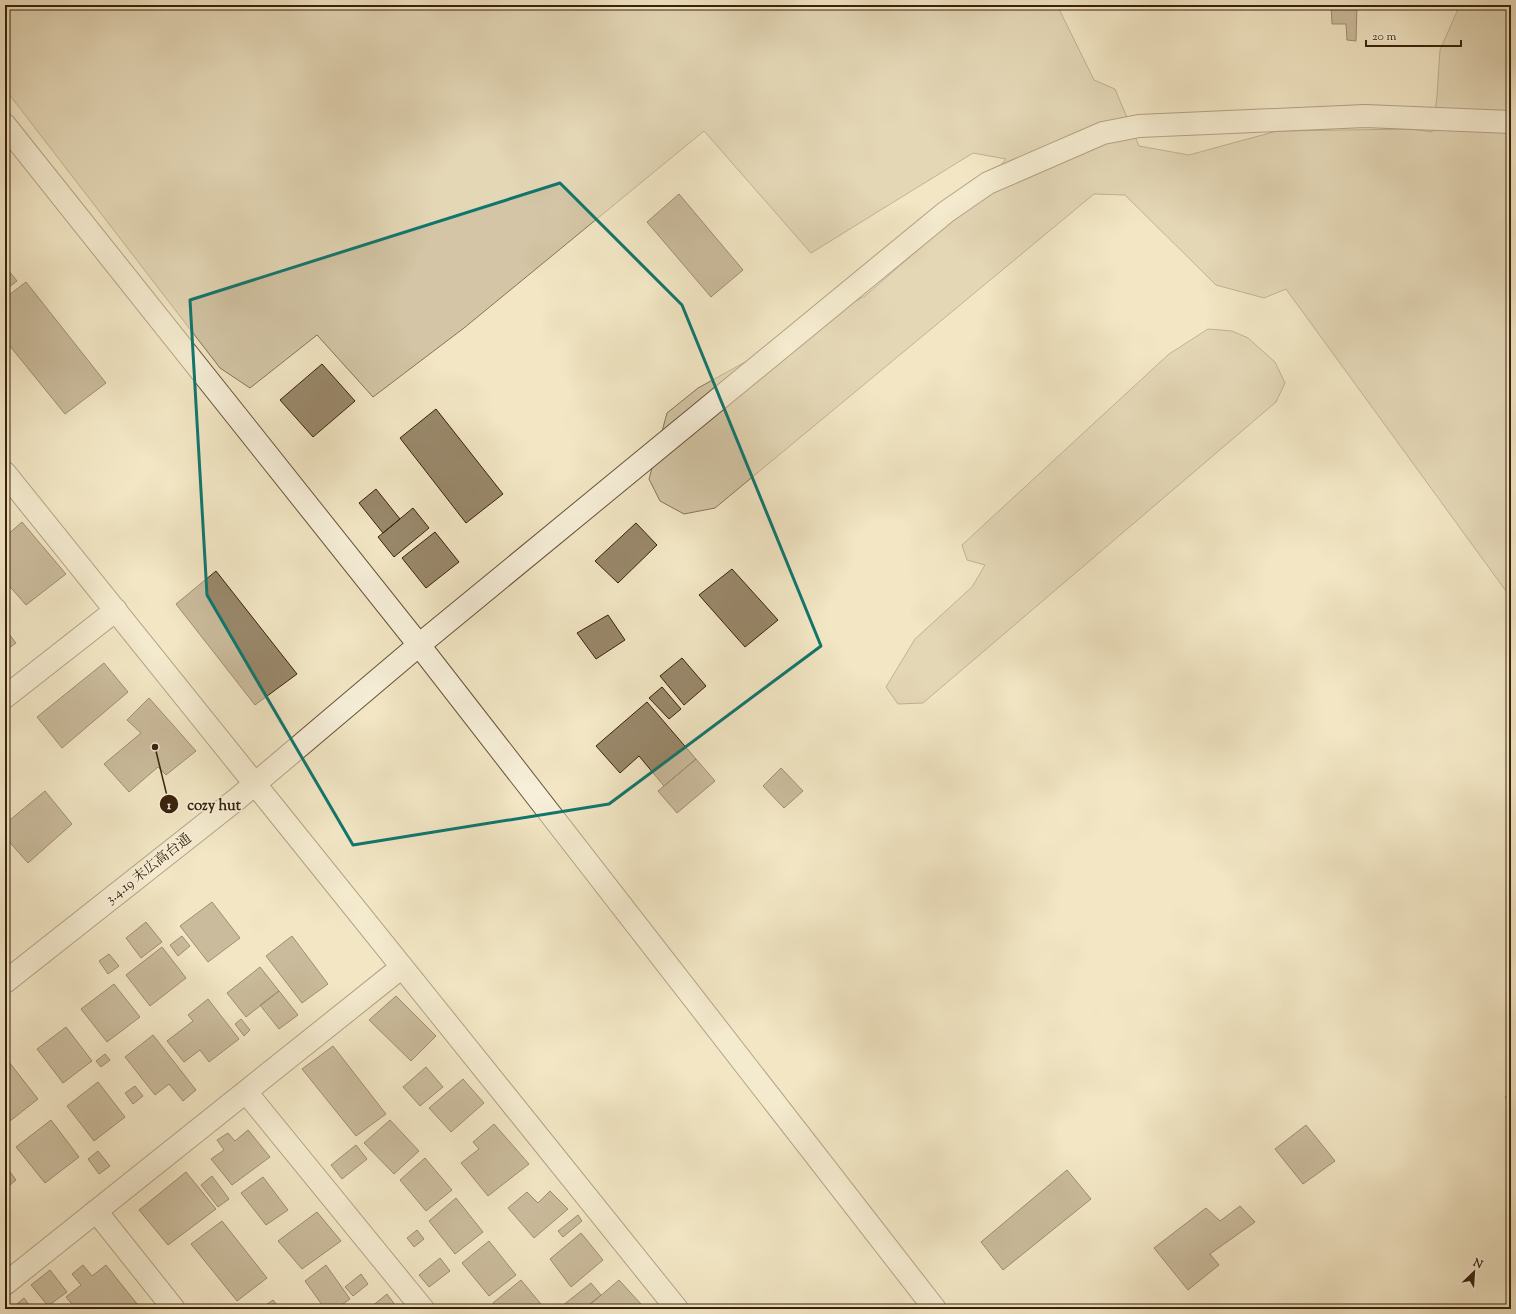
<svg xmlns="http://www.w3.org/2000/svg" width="1516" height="1314" viewBox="0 0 1516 1314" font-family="'Sorts Mill Goudy','Noto Serif JP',serif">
  <rect width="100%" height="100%" fill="#f2e6c4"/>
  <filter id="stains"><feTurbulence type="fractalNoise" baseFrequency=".005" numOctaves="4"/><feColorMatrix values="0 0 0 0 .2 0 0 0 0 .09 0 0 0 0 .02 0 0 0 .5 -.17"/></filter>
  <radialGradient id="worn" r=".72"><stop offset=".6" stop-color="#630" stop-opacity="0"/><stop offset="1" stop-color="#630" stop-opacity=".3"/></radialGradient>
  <path fill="#d3c5a5" stroke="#867458" d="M5,5H1057L1094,80L1115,89L1139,146L1189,155L1277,131L1411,129L1432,132L1437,96L1440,50L1459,7L1457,5H1511V598L1286,289L1264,298L1216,285L1125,195L1094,194L715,508L684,514L660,501L649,479L667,413L698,388L865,296L959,214L1006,159L973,153L811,253L704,131L464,328L373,397L317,335L250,388L220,368L5,89Z
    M1208,329L1232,331L1248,338L1275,362L1285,383L1276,402L923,703L898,704L886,687L915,639L972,587L985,565L967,560L962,545L1169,354Z"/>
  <path fill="#99886b" stroke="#39220b" d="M1331,5H1357L1356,41L1347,40L1346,24H1332Z
    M679,194L743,270L711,297L647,222Z
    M5,266L17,281L5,290Z
    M26,282L106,383L65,414L5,340V298Z
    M322,364L355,401L313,437L280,400Z
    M436,409L503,494L466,523L400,438Z
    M376,489L400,519L383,533L359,503Z
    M5,506L10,513L5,517Z
    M413,508L429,528L394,557L378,537Z
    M22,522L66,574L26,605L5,581V537Z
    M636,523L657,545L618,583L595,561Z
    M435,532L459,562L426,588L402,558Z
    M732,569L778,620L745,647L699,595Z
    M216,571L297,674L255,705L176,604Z
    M608,615L625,640L596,659L577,633Z
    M5,629L16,643L5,651Z
    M682,658L706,686L684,705L660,676Z
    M104,663L128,692L62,748L37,717Z
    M662,687L681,709L669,719L649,698Z
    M149,698L196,751L166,775L158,767L129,792L104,764L141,733L127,720Z
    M647,702L696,759L664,786L639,756L620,773L596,746Z
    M696,759L715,781L677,813L658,791Z
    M781,768L803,791L784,808L763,786Z
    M45,791L72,824L28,863L5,837V824Z
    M212,902L240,938L208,962L180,926Z
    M146,922L162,942L141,958L126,938Z
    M182,936L190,946L178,956L170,945Z
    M292,936L328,984L302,1003L266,956Z
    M162,947L186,978L150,1006L126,975Z
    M109,954L119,966L108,974L99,961Z
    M260,967L279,991L246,1017L227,993Z
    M114,984L140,1017L107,1042L81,1009Z
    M279,991L298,1015L279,1029L260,1005Z
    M396,996L436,1036L411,1061L369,1020Z
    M208,999L239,1039L209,1062L200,1050L184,1062L167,1041L193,1021L188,1015Z
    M241,1019L250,1030L244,1036L235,1024Z
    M66,1027L92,1061L63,1083L37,1049Z
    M153,1035L196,1090L183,1101L169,1084L155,1095L125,1057Z
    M333,1046L386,1114L356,1136L302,1069Z
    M105,1054L110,1060L101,1067L96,1061Z
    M9,1062L38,1099L5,1125V1065Z
    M426,1067L443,1087L420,1106L403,1087Z
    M463,1079L484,1103L451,1132L429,1108Z
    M98,1082L125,1117L94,1141L67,1106Z
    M135,1086L143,1096L133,1104L125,1093Z
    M1511,1092V1105L1505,1097Z
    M51,1120L79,1157L45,1183L16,1147Z
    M390,1120L419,1151L394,1174L364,1143Z
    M494,1124L529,1164L488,1196L461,1163L479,1149L473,1142Z
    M1306,1125L1335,1161L1303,1184L1275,1149Z
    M248,1130L270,1157L232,1185L211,1159L224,1150L217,1140L228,1133L235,1141Z
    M356,1145L367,1159L342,1179L331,1165Z
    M98,1151L110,1166L99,1174L88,1159Z
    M425,1158L452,1190L426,1211L400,1180Z
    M5,1165L16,1180L5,1189Z
    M1067,1170L1091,1199L1003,1270L981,1242Z
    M186,1172L216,1209L168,1245L139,1210Z
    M212,1176L229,1199L218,1207L201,1185Z
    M263,1177L288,1210L266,1225L241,1193Z
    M550,1191L568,1209L534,1238L508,1208L527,1192L538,1203Z
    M456,1198L483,1232L455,1254L429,1221Z
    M1240,1206L1255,1222L1210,1254L1219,1265L1188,1290L1154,1248L1206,1208L1220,1221Z
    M317,1212L341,1241L302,1269L278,1241Z
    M578,1215L582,1221L563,1237L558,1231Z
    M222,1221L267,1278L237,1301L191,1244Z
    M417,1230L424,1239L414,1247L407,1238Z
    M581,1233L603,1260L571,1287L550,1259Z
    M489,1241L516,1275L489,1296L462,1263Z
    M440,1258L450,1271L429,1287L419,1275Z
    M83,1265L92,1276L106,1265L141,1309H76L66,1297L81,1285L72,1274Z
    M326,1265L350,1299L336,1309H325L305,1281Z
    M50,1270L67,1292L48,1306L31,1285Z
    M361,1274L368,1284L353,1296L345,1287Z
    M521,1280L545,1309H497L493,1303Z
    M619,1280L641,1304L635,1309H585Z
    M591,1283L601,1295L583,1309H564L562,1306Z
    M387,1294L398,1309H373L371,1307Z
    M24,1298L32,1309H11Z
    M273,1300L280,1309H260Z
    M361,1304L365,1309H355Z"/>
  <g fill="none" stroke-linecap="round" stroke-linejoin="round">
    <defs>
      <path id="minor" d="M5,125L419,645L935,1309
        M5,473L677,1309
        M5,697L116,610
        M5,982L237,799L419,645L946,212L988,183L1103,133L1139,126L1365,116L1511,122
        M246,1092L423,1309
        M96,1211L174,1309
        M5,1284L402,967"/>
    </defs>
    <use href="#minor" stroke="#675339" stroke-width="24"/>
    <use href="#minor" stroke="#f7efd9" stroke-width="22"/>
  </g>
  <path d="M0 0H1516V1314H0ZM560,183L682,305L821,646L609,804L353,845L207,595L190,300Z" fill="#f2e6c4" fill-opacity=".55" fill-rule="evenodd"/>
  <path fill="none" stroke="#0f766e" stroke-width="3" stroke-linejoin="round" d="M560,183L682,305L821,646L609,804L353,845L207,595L190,300Z"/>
  <g text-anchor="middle" stroke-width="3" stroke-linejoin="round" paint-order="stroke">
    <g font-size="14" fill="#39220b" stroke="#f7efd9">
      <text transform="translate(148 868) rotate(-38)" y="5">3.4.19 末広高台通</text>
    </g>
  </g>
  <path fill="none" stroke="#39220b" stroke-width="1.5" d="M155 747L169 804"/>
  <g fill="#39220b" stroke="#f7efd9" stroke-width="1.5">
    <circle cx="155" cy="747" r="4"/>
    <circle cx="169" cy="804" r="10"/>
  </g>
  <g font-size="12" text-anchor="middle" font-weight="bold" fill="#fff">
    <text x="169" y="809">1</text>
  </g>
  <g font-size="15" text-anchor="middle" font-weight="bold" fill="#39220b" stroke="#f7efd9" stroke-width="3" stroke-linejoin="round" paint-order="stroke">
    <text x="214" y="810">cozy hut</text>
  </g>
  <rect width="1516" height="1314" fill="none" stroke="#f2e6c4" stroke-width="20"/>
  <rect x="6" y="6" width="1504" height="1302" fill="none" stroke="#39220b" stroke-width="2"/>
  <rect x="10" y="10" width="1496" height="1294" fill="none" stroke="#39220b"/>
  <g transform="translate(1474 1272) rotate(25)" stroke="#f7efd9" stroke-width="3" paint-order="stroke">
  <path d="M0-3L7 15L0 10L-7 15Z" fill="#39220b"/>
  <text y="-6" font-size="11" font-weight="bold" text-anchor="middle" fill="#39220b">N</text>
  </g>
  <path d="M1366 40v6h95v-6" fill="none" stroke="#39220b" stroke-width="2"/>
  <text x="1372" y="40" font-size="12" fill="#39220b" stroke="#f7efd9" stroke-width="3" paint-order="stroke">20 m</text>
  <rect width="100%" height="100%" filter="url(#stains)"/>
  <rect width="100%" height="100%" fill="url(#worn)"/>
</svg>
